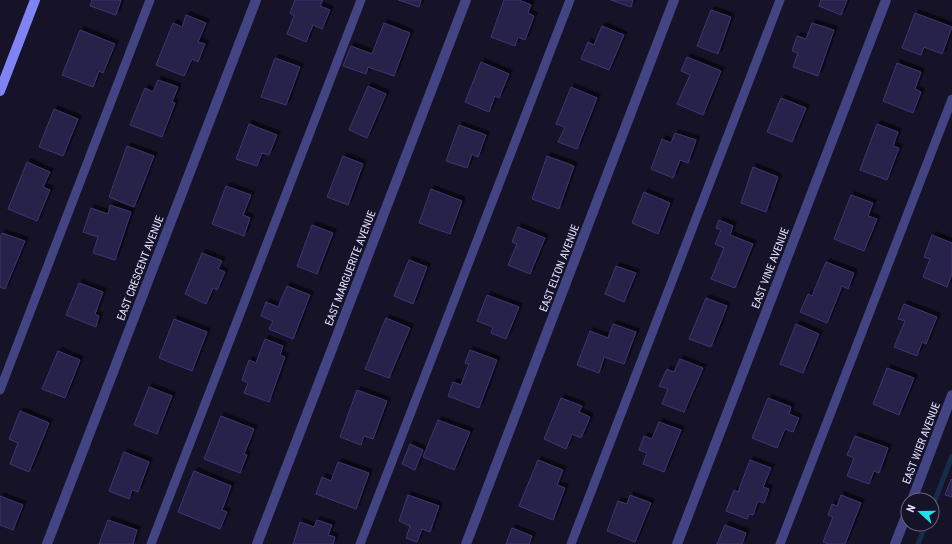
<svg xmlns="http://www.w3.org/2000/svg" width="952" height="544" viewBox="0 0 952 544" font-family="'Roboto Condensed',sans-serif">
  <defs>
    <filter id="shadow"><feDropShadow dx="3.5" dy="-3.5" stdDeviation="0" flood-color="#0009"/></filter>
  </defs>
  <rect width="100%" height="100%" fill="#161329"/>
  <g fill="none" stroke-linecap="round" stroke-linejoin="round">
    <path stroke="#142d4c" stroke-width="5" d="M932,508L952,456
      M918,544L926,524"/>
  </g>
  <path fill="#272149" stroke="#3e3672" filter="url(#shadow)" d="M92,0H121L116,15L90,6Z
    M295,0H323L320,6L330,10L322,29L313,25L306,42L287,34L294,16L290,13Z
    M398,0H421L419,7Z
    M504,0H519L531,5L528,13L534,16L525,40L518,37L515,46L491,37Z
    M611,0H633L631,7Z
    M821,0H847L841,15L819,6Z
    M711,10L731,17L718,54L697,46Z
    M915,13L952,27L942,54L924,47L921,55L902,48Z
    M186,15L206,23L198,42L205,44L198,62L192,59L184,76L156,65L173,23L182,27Z
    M384,23L410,33L394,76L368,67L366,74L343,66L351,46L372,54Z
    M812,23L834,30L818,76L793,67L798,53L792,51L797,36L806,39Z
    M602,26L624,35L609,70L581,59L588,42L594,45Z
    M80,30L115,44L103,73L99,71L93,87L62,75Z
    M687,57L721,71L703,115L677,104L690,75L681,71Z
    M275,58L300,67L286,105L261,97Z
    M481,62L509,74L499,98L495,96L489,112L465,102Z
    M897,63L921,72L915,89L921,92L913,113L883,101Z
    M158,80L178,87L172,102L175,103L162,137L130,125L145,88L153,92Z
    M368,86L386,94L367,138L349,130Z
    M571,87L597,98L577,149L558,142L565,127L556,124Z
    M781,98L806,108L792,142L767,132Z
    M54,109L78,119L63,156L39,147Z
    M249,124L277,135L269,155L262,153L257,166L236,159Z
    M877,124L898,132L893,146L899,148L887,180L860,170Z
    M459,125L486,135L478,157L472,154L467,168L446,161Z
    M675,133L696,140L688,163L680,160L673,178L651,169L662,139L671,143Z
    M127,146L154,156L134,207L109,197Z
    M343,156L363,164L348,205L327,197Z
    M547,156L574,166L559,209L532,199Z
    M27,162L50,172L43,187L50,190L37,221L8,209Z
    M753,167L778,177L766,212L741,203Z
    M226,186L251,195L243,215L250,218L244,236L212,224Z
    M431,189L462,201L450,234L419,223Z
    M644,192L670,203L658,234L632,223Z
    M851,195L873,203L868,216L877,219L864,251L834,239Z
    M110,205L131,212L115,260L93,253L98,237L83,232L91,208L108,214Z
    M719,220L733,226L730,235L753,244L735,288L711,279L724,248L715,244L721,230L716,228Z
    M312,225L333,233L317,274L297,266Z
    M518,227L545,238L530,274L508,265L517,244L512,242Z
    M2,233L25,241L5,289L0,287V238Z
    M932,235L952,243V274L947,287L923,277L930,259L924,257Z
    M202,253L222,261L218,269L225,272L217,290L213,288L206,304L185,294Z
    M409,260L427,267L413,304L394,296Z
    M826,262L854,273L848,289L842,286L827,323L800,312L808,294L812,296Z
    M616,266L636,273L624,302L605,294Z
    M79,283L103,292L95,314L99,316L96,327L66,315Z
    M287,286L310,295L293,339L269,329L273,321L261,316L266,302L278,307Z
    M487,295L519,307L506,339L491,333L493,327L477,321Z
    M706,298L727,306L711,347L689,339Z
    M904,304L937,317L926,344L922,342L917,356L894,347L905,321L898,319Z
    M386,318L410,328L389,378L365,369Z
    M174,319L207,332L192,371L159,358Z
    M613,324L636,332L624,364L604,357L599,373L577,365L590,331L608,338Z
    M796,324L819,334L803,373L780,364Z
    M265,339L283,346L280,355L285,357L269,402L244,393L248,383L242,380L249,360L256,363Z
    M470,350L497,360L479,408L448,396L453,382L461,385L469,364L465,363Z
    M58,351L80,360L65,398L42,389Z
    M680,359L703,368L684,412L662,404L668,389L659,386L667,369L674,372Z
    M887,368L914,378L899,415L873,404Z
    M149,387L172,396L157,434L134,425Z
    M357,390L387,401L373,439L364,436L361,445L340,437Z
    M561,398L582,406L579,412L590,417L581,438L572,434L566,449L544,439Z
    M768,398L791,407L789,414L799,418L793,432L785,429L777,448L752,438Z
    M20,411L49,423L29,472L10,464L18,443L9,439Z
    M221,416L254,429L244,454L247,455L240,473L204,459Z
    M438,420L470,432L454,470L423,457Z
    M659,422L681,430L664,472L643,464L647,453L639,450L644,436L652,439Z
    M855,436L888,448L879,473L874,471L869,484L847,476L854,458L847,455Z
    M410,444L423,450L415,470L402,464Z
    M124,452L149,462L138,492L132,490L129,499L109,491Z
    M538,460L563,470L557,485L565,488L553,520L519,506Z
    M750,460L771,468L763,487L769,489L764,503L758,501L753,515L749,514L747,519L726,511L734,490L738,492Z
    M338,462L369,473L356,509L316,494L322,477L331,481Z
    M194,471L231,486L222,510L227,512L220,529L178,512Z
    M951,479L952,480V497L945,495Z
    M408,495L439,506L430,532L422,529L417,542L406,538L410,526L399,521Z
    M630,495L651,503L635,542L607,531L618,501L627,504Z
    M841,495L861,503L845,544H828L823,542L833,517L828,515L832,504L837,506Z
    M0,496L23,505L13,530L0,525Z
    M108,520L137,530L133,544H99Z
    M317,520L332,525L328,535L335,537L333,544H293L300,522L314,527Z
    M725,525L746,533L742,544H717Z
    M512,528L532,536L529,544H506Z"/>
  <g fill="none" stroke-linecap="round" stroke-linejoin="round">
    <path stroke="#434484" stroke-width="9" d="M0,390L150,0
      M151,544L361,0
      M360,544L570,0
      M571,544L780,0
      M780,544L952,99"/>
    <path stroke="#434484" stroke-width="10" d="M912,500L952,395
      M47,544L256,0
      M257,544L466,0
      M466,544L674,0
      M677,544L886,0
      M895,544L908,511"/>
    <path stroke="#7f83f3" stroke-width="10" d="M0,91L35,0"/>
  </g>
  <g text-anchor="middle" stroke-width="3.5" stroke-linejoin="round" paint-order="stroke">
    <g font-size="11" fill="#e0dffc" stroke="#161329">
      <text transform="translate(140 268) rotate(-69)" y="4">EAST CRESCENT AVENUE</text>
      <text transform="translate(350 268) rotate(-69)" y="4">EAST MARGUERITE AVENUE</text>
      <text transform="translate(559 268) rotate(-69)" y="4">EAST ELTON AVENUE</text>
      <text transform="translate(770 268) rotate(-69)" y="4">EAST VINE AVENUE</text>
      <text transform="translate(921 443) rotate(-69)" y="4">EAST WIER AVENUE</text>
    </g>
  </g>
  <g transform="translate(920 512) rotate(291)"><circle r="19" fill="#161329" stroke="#67657d"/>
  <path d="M0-3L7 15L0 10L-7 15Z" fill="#1de2ea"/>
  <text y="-6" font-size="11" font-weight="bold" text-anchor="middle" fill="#e0dffc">N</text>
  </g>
</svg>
